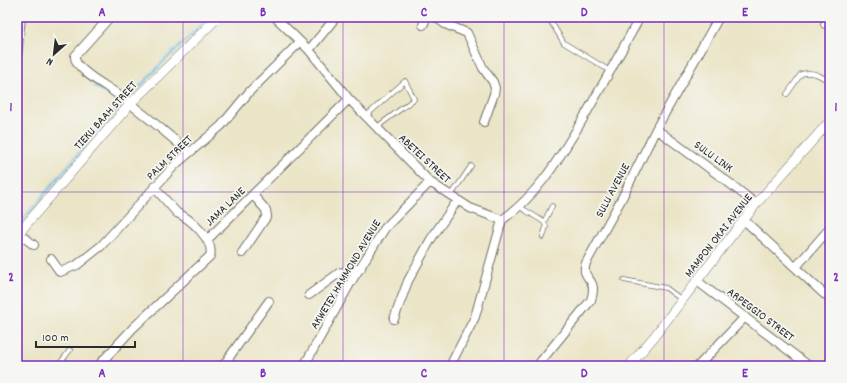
<svg xmlns="http://www.w3.org/2000/svg" width="847" height="383" viewBox="0 0 847 383" font-family="Dekko,sans-serif">
  <rect width="100%" height="100%" fill="#f6f6f2"/>
  <filter id="ink" filterUnits="userSpaceOnUse"><feTurbulence type="fractalNoise" baseFrequency=".025" numOctaves="2"/><feDisplacementMap in="SourceGraphic" scale="8" xChannelSelector="R" yChannelSelector="G"/><feConvolveMatrix kernelMatrix="1 2 1 2 8 2 1 2 1" color-interpolation-filters="sRGB"/></filter>
  <filter id="wash" filterUnits="userSpaceOnUse"><feTurbulence type="fractalNoise" baseFrequency=".012" numOctaves="4" result="noise"/><feDisplacementMap in="SourceGraphic" scale="16" xChannelSelector="R" yChannelSelector="G"/><feGaussianBlur stdDeviation="0.9" result="paint"/><feColorMatrix in="noise" values="0 0 0 0 0 0 0 0 0 0 0 0 0 0 0 0 0 1.4 0 .05"/><feComposite in="paint" operator="in"/></filter>
  <g filter="url(#wash)">
    <rect width="100%" height="100%" fill="#ebe5c8"/>
    <g fill="none" stroke-linecap="round" stroke-linejoin="round">
      <path stroke="#6dc0e9" stroke-width="2" d="M94,86L123,104
        M128,99L166,59L211,17
        M17,227L94,135L125,102
        M17,241L20,237"/>
    </g>
  </g>
  <g filter="url(#ink)">
    <g fill="none" stroke-linecap="round" stroke-linejoin="round">
      <defs>
        <path id="service" d="M548,17L564,43L610,71
          M787,94L801,74C813,71 821,75 830,83
          M366,116L405,81L414,99L377,127
          M824,129L830,133
          M450,197L471,166
          M520,207L544,222L546,227L543,237
          M544,222L552,206
          M624,280L666,288L682,300
          M58,366L70,350"/>
        <path id="minor" d="M110,17L75,56C73,66 99,82 107,87C136,106 162,130 189,152
          M275,17L309,50L349,99L430,182L470,208L502,220
          M436,17L445,24L467,33L483,68L493,82L495,88L494,94L484,122
          M825,24L828,17
          M423,25L427,17
          M309,50L336,17
          M17,57L21,17
          M656,129L728,182L756,204
          M502,220C536,196 555,165 577,129C599,92 619,55 640,17
          M744,220L824,294L830,297
          M18,233L34,245
          M207,240L349,99
          M242,253L267,216L266,210L253,195
          M51,259L60,272L77,265L101,246L175,165L221,126L250,91L300,42
          M796,267L830,228
          M697,281L809,366
          M309,295L339,273L361,268
          M394,319L408,281L431,239L457,201
          M98,366L133,328L210,256C215,241 190,218 177,213L154,187
          M223,366L269,301
          M304,366L351,282L385,228L430,182
          M450,366L475,317L502,220
          M537,366L591,300C599,276 580,281 586,263L621,200L656,129L719,17
          M698,366L745,317"/>
        <path id="tertiary" d="M17,235L131,103L218,17
          M629,366L653,338L756,204L830,121"/>
      </defs>
      <use href="#service" stroke="#6e6c62" stroke-width="5.5"/>
      <use href="#minor" stroke="#6e6c62" stroke-width="10"/>
      <use href="#tertiary" stroke="#6e6c62" stroke-width="10"/>
      <use href="#service" stroke="#fff" stroke-width="4"/>
      <use href="#minor" stroke="#fff" stroke-width="8"/>
      <use href="#tertiary" stroke="#fff" stroke-width="9"/>
    </g>
  </g>
  <path fill="none" stroke="#7b2cbf" stroke-width="1" stroke-opacity="0.55" d="M183,17V366M343,17V366M504,17V366M664,17V366M17,192H830"/>
  <g text-anchor="middle" stroke-width="3.5" stroke-linejoin="round" paint-order="stroke">
    <g font-size="12" fill="#2b2b2b" stroke="#f6f6f2">
      <text transform="translate(105 115) rotate(-48)" y="4">TIEKU BAAH STREET</text>
      <text transform="translate(714 156) rotate(36)" y="4">SULU LINK</text>
      <text transform="translate(169 157) rotate(-44)" y="4">PALM STREET</text>
      <text transform="translate(425 158) rotate(43)" y="4">ABETEI STREET</text>
      <text transform="translate(612 190) rotate(-62)" y="4">SULU AVENUE</text>
      <text transform="translate(225 206) rotate(-44)" y="4">JAMA LANE</text>
      <text transform="translate(718 235) rotate(-52)" y="4">MAMPON OKAI AVENUE</text>
      <text transform="translate(345 274) rotate(-59)" y="4">AKWETEY HAMMOND AVENUE</text>
      <text transform="translate(761 314) rotate(37)" y="4">ARPEGGIO STREET</text>
    </g>
  </g>
  <rect width="847" height="383" fill="none" stroke="#f6f6f2" stroke-width="44"/>
  <g transform="translate(54 54) rotate(208)" stroke="#f6f6f2" stroke-width="3" paint-order="stroke">
  <path d="M0-3L7 15L0 10L-7 15Z" fill="#2b2b2b"/>
  <text y="-6" font-size="11" font-weight="bold" text-anchor="middle" fill="#2b2b2b">N</text>
  </g>
  <path d="M36 341v6h99v-6" fill="none" stroke="#2b2b2b" stroke-width="2"/>
  <text x="42" y="341" font-size="12" fill="#2b2b2b" stroke="#f6f6f2" stroke-width="3" paint-order="stroke">100 m</text>
  <rect x="22" y="22" width="803" height="339" fill="none" stroke="#7b2cbf" stroke-width="1.5"/>
  <g font-size="13" text-anchor="middle" font-weight="bold" fill="#7b2cbf">
    <text x="102" y="16">A</text>
    <text x="263" y="16">B</text>
    <text x="424" y="16">C</text>
    <text x="584" y="16">D</text>
    <text x="745" y="16">E</text>
    <text x="11" y="111">1</text>
    <text x="836" y="111">1</text>
    <text x="11" y="281">2</text>
    <text x="836" y="281">2</text>
    <text x="102" y="377">A</text>
    <text x="263" y="377">B</text>
    <text x="424" y="377">C</text>
    <text x="584" y="377">D</text>
    <text x="745" y="377">E</text>
  </g>
</svg>
